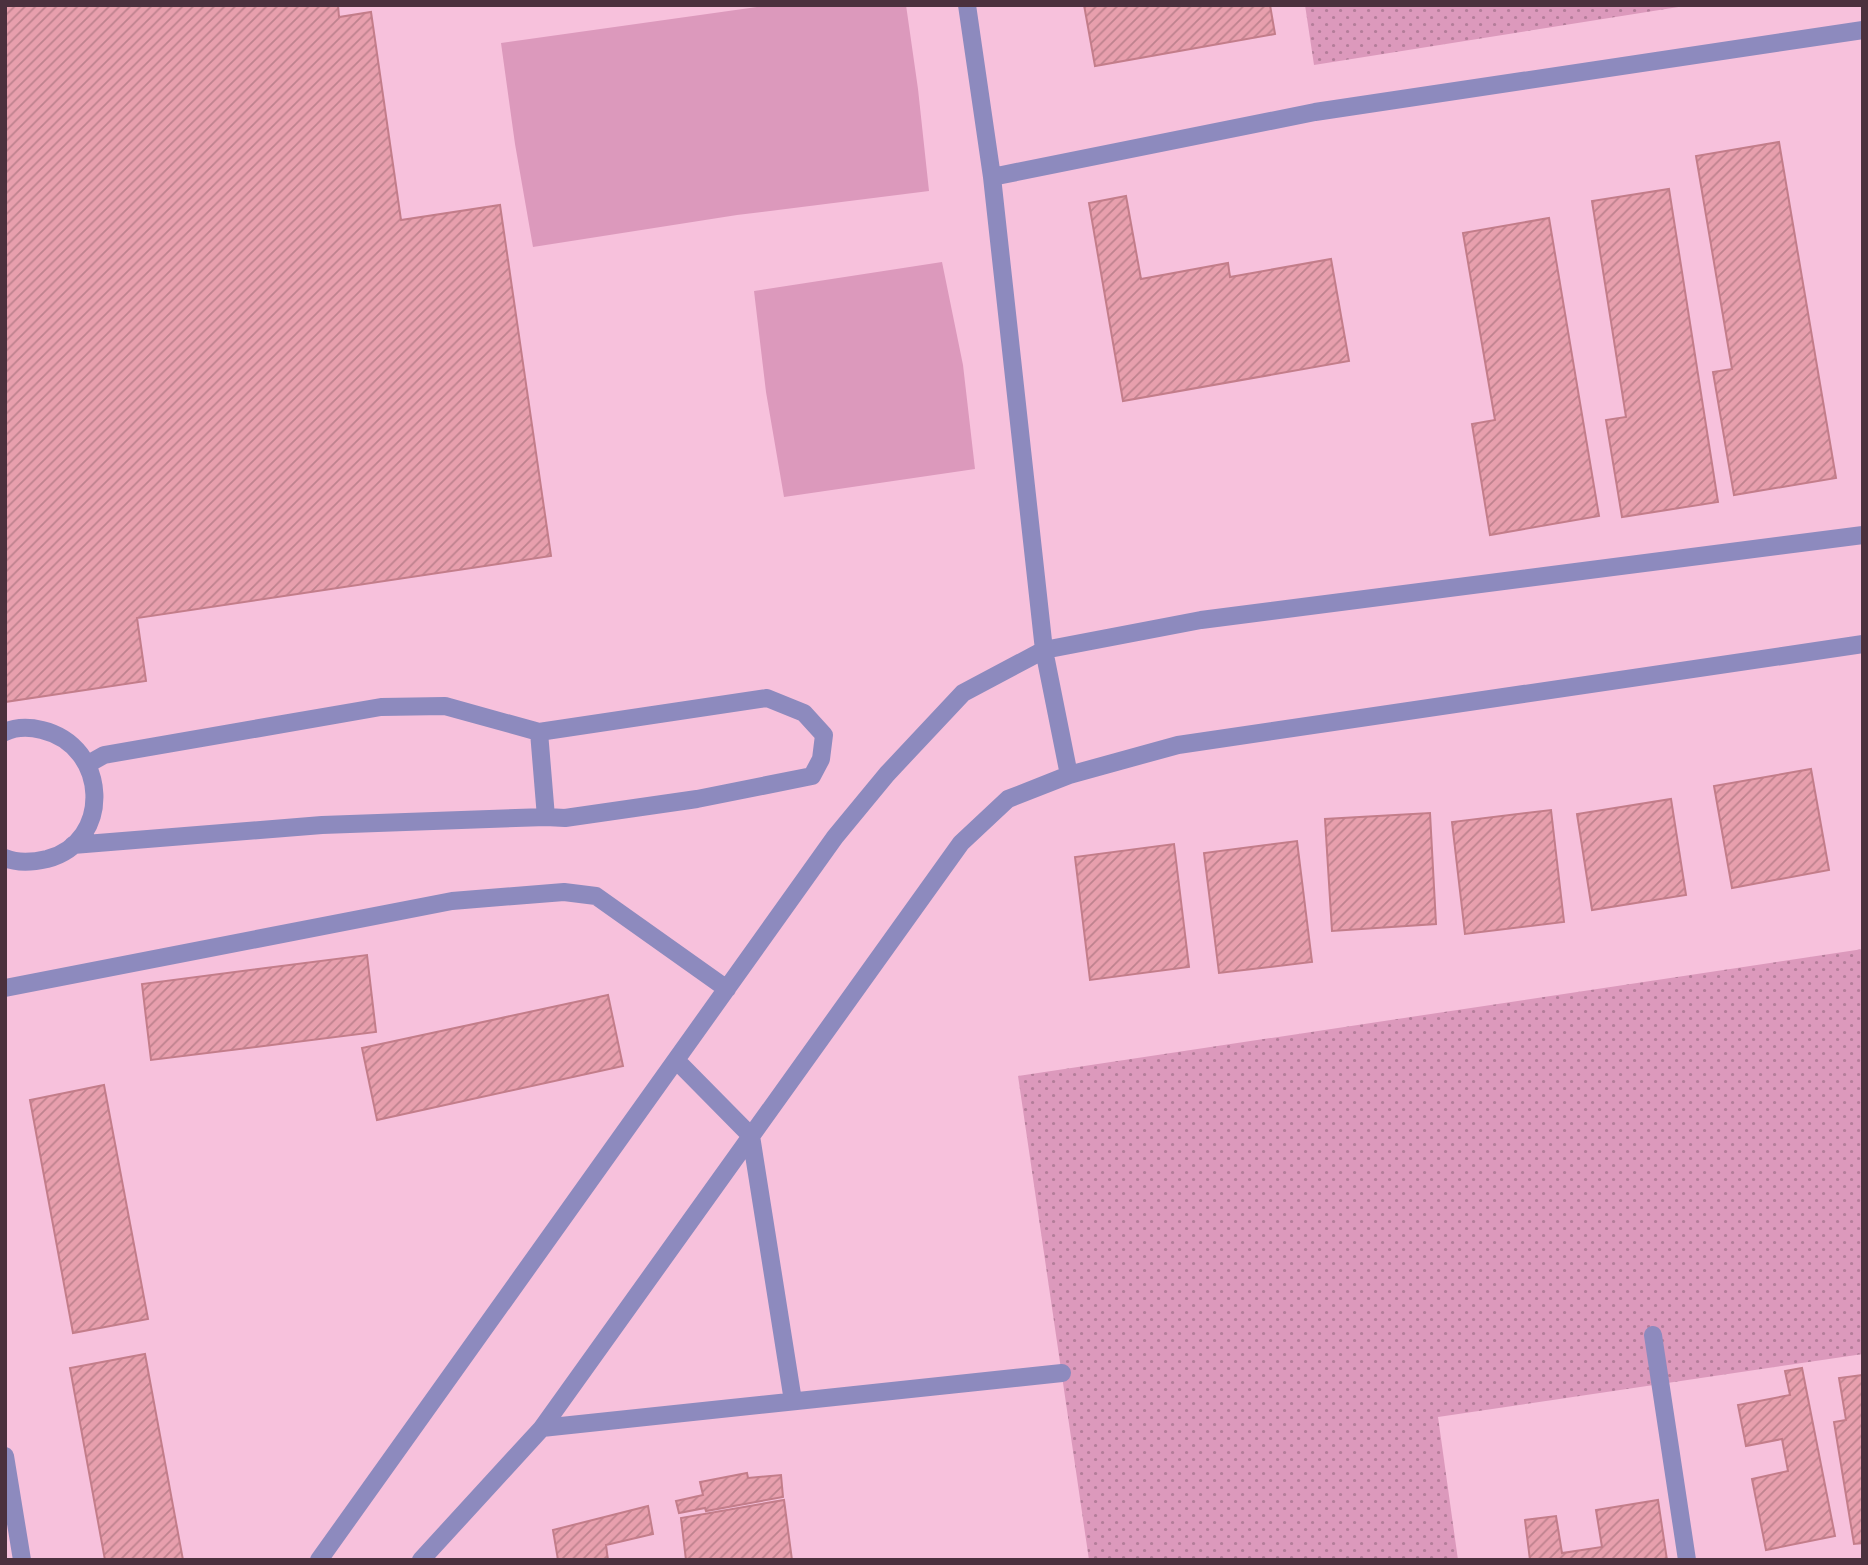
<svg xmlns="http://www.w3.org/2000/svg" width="1868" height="1565" viewBox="0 0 1868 1565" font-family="Roboto,sans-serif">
  <defs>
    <pattern id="grass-dots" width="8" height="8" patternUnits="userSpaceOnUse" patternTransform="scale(1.75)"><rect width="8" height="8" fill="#dc99bc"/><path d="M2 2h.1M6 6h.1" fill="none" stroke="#b47d9a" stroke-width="1.8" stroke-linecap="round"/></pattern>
    <pattern id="building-hatch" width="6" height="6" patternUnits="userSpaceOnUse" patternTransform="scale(1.75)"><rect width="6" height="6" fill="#e89fad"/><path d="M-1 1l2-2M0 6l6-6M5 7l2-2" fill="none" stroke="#be828e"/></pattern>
  </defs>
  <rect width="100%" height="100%" fill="#f7c1dc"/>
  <path fill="url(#grass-dots)" d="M1305,5H1691L1314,65Z
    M1863,949V1354L1438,1417L1458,1560H1089L1018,1076Z"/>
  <path fill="#dc99bc" d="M771,5H906L918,89L929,191L737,215L533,247L515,144L501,43Z
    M942,262L963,365L975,469L784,497L766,392L754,291Z"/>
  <path fill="url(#building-hatch)" stroke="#c37d8a" stroke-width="2" d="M5,5H338L339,17L371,12L401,220L500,205L551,556L137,618L146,681L5,702Z
    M1084,5H1270L1275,34L1095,66Z
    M1779,142L1836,478L1734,495L1713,372L1732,369L1696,156Z
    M1669,189L1718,502L1622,517L1606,420L1626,417L1592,201Z
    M1126,196L1141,279L1228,263L1230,277L1331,259L1349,361L1123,401L1089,203Z
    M1549,218L1599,516L1490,535L1472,424L1495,420L1463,233Z
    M1811,769L1829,870L1732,888L1714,786Z
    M1671,799L1686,895L1592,910L1577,814Z
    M1551,810L1564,922L1465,934L1452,822Z
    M1430,813L1436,924L1332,931L1325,819Z
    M1297,841L1312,962L1219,973L1204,853Z
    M1174,844L1189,967L1090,980L1075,857Z
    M367,955L376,1032L151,1060L142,984Z
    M608,995L623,1066L377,1120L362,1048Z
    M104,1085L148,1319L73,1333L30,1100Z
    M145,1354L183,1560H105L70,1368Z
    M1802,1368L1835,1536L1766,1550L1752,1479L1788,1471L1782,1439L1746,1446L1738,1405L1790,1395L1785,1371Z
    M1863,1375V1543L1854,1544L1834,1422L1846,1420L1839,1378Z
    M747,1473L748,1478L781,1475L783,1497L706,1511L705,1508L679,1513L676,1501L703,1495L700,1482Z
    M784,1500L792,1560H686L681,1518Z
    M1658,1500L1667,1560H1530L1525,1520L1556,1516L1562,1553L1602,1547L1596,1510Z
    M648,1506L653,1534L606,1545L608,1560H558L553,1530Z"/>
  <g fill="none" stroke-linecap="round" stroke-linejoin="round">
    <path stroke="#8d8abe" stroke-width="18" d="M967,5L992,177L1044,650L1069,775
      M992,177L1315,112L1863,30
      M5,732C16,727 30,727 42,730C109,746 113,842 47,859C34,862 19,864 5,858
      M539,732L546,817
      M73,845L322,825L546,817L565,818L697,799L812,776L821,759L824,735L804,713L767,698L539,732L445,706L381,707L104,755L88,764
      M5,988L452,901L564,892L596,896L727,989
      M676,1060L751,1136L793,1401
      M1653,1335L1687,1560
      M542,1428L1062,1373
      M5,1456L22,1560
      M319,1560L835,837L887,774L963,693L1044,650L1201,620L1863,535
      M421,1560L542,1428L961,843L1008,799L1069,775L1178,745L1863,644"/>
  </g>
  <rect width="1868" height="1565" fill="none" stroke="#4b313e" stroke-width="14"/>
</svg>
